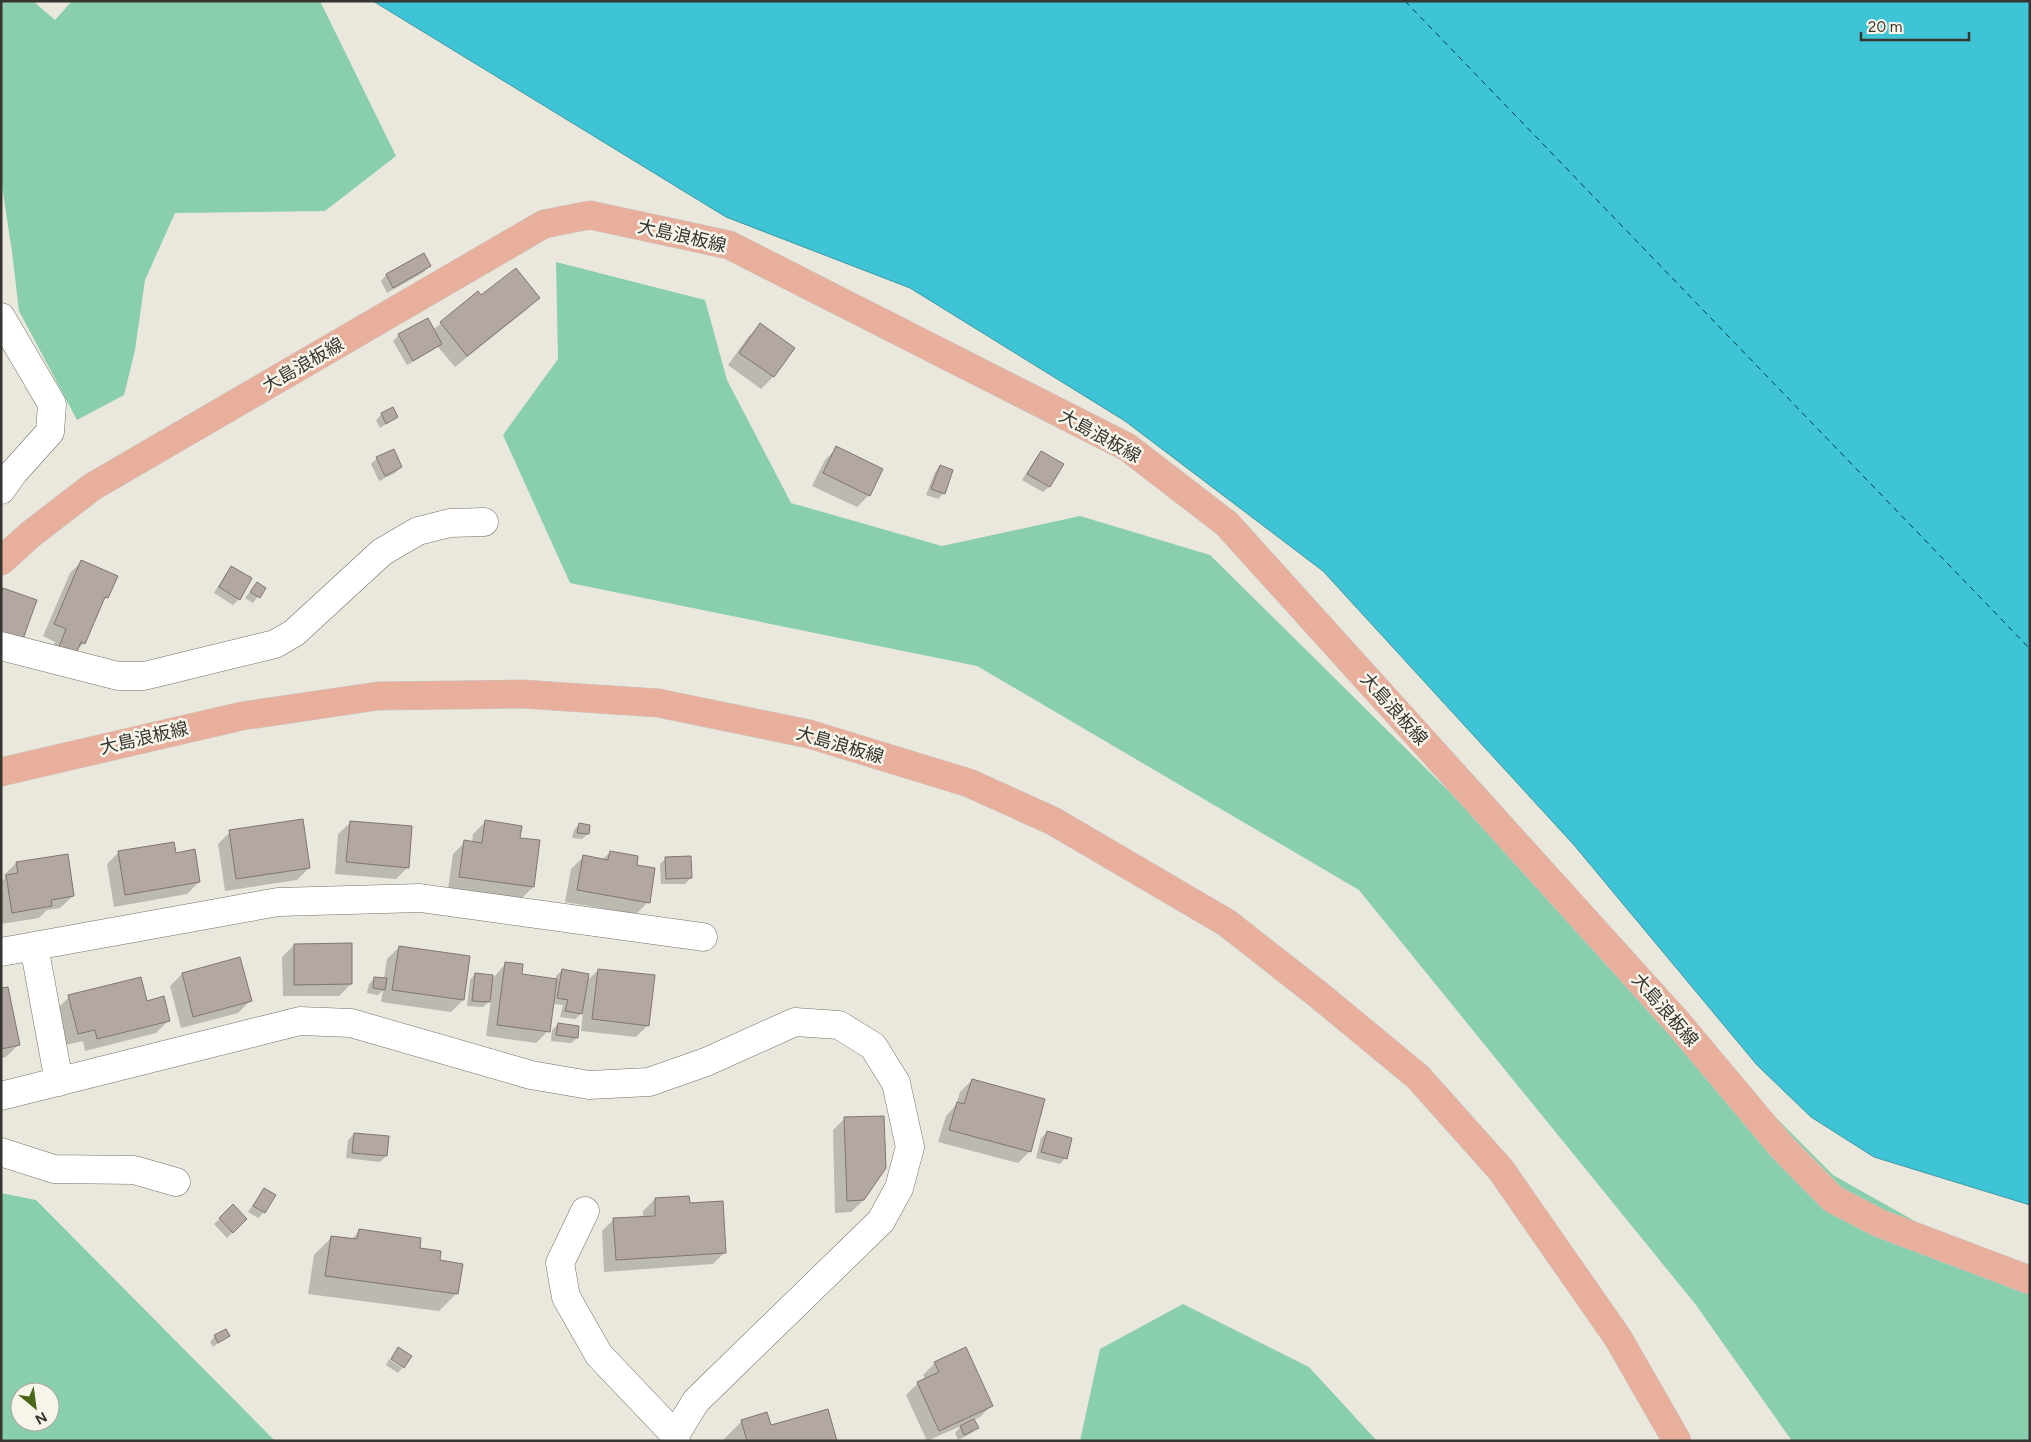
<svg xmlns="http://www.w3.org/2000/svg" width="2031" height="1442" viewBox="0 0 2031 1442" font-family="Figtree,'Noto Sans JP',sans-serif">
  <rect width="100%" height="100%" fill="#eae8dc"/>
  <path fill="#89cead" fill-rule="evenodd" d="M1,1H33L55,20L72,1H320L396,156L325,211L175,213L145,280L135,350L124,395L77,420L19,311L12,252L1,179Z
    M556,262L705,300L727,380L791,503L942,546L1080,516L1210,555L1563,904L1833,1175L2030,1286V1441H1792L1696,1305L1359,890L977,666L570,583L503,435L558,359Z
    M1,1193L36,1200L275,1441H1ZM20,1392H50V1422H20Z
    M1183,1304L1309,1367L1377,1441H1080L1100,1349Z"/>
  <path fill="#3ec4d5" stroke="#3c99a4" d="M373,1H2030V1205L1874,1157L1811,1117L1757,1065L1574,845L1323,571L1125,421L910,288L726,217Z"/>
  <path fill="#0003" d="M423,254L429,266L424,272L387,293L381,281L386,275Z
    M478,293L481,297L538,298L526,310L455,367L438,347L407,365L393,341L399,335L433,330Z
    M760,325L793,348L773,377L761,389L728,365L748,337Z
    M382,414L397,417L380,428L376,420Z
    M837,448L869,495L857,507L812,486L825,460Z
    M1042,452L1062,464L1049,487L1043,492L1022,480L1036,458Z
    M377,458L401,467L395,473L379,481L371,464Z
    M940,466L944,493L938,499L926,495L935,472Z
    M82,561L107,597L101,603L84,643L76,651L48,659L55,642L43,636L70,573Z
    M232,567L239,599L233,605L214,593L226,573Z
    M257,583L264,588L253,603L245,598Z
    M351,822L408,867L396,879L335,874L338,834Z
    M485,822L519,839L539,842L533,887L521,899L448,889L453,854L465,842L472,843L473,834Z
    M579,824L588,834L582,839L572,838L574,830Z
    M230,832L309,868L297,880L225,891L218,844Z
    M119,852L174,854L199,882L187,894L114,907L107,864Z
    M610,852L635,866L648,902L636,914L565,902L571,869L583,857L602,860Z
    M666,858L691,878L685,884H661L660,864Z
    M16,863L73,896L60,908L47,910L39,918L1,924V882L5,878L4,875Z
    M294,945L351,984L339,996H283L282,957Z
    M399,947L463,1000L451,1012L381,1002L383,990L378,995L367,993L369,984L375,978L384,979L387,959Z
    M506,963L521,975L556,980V976L562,970L586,982L598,970L648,1025L636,1037L581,1031L583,1012L575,1019L560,1017L563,1005L552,1004L548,1031L536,1043L486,1036L491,1000L483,1007L467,1006L470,980L475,974L494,977Z
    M182,974L250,1001L238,1013L181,1028L170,986Z
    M1,989L18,1045L6,1057L1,1058Z
    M69,997L146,1002L168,1021L156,1033L85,1051L83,1041L66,1045L57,1009Z
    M558,1024L577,1038L571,1043L551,1041L552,1030Z
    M972,1080L1030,1151L1018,1163L938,1142L946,1116L956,1105L960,1092Z
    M845,1118L864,1200L851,1212L835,1213L833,1130Z
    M1047,1132L1065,1158L1060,1164L1036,1158L1041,1138Z
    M354,1134L386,1156L380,1162L346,1158L348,1140Z
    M264,1189V1212L258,1218L248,1212Z
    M655,1199L689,1204L725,1252L713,1264L604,1272L602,1231L614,1219L643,1218V1211Z
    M233,1206L246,1219L227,1238L214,1224Z
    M359,1231L418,1249L439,1262L457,1293L439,1311L308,1294L314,1255L332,1237L351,1240Z
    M215,1336H228L213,1347L210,1342Z
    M389,1359L402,1368L398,1373L386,1365Z
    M935,1363L992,1405L980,1417L974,1420L977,1427L972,1433L958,1440L955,1433L961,1426L927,1441L906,1395L918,1383L925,1379L923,1375Z
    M742,1421L770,1427L836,1441H725L724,1439Z"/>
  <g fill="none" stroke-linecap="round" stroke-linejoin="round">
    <path stroke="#003d45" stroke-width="1" stroke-dasharray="6 5" stroke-linecap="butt" d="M1405,1L2030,649"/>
  </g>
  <path fill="#b3a7a4" stroke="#817573" d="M424,253L431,266L393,288L386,274Z
    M516,268L540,298L467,356L440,322L478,291L481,295Z
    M428,318L442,344L413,361L398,334Z
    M760,323L795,348L774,377L739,353Z
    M393,407L398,417L386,424L381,413Z
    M836,446L883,469L870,496L823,473Z
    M394,449L402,467L385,476L376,457Z
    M1041,451L1064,464L1050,487L1027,474Z
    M940,465L953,470L945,494L931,489Z
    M81,560L118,576L108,598L105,597L85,644L81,642L76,654L59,647L66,629L54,624Z
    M231,566L252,578L240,600L219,587Z
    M257,582L266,588L260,598L250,592Z
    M3,588L37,600L23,639L1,632V594Z
    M303,819L310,868L236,879L229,830Z
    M485,820L522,826L520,838L540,840L534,887L459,877L464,840L482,843Z
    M350,821L412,826L409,868L346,862Z
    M579,823L590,825L589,834L577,833Z
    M174,842L176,853L195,849L200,882L125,895L118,851Z
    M610,851L638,856L637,865L655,868L650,903L577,890L583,855L608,860Z
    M68,854L74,896L51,900L52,906L12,913L6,875L18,873L16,862Z
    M691,856L692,878L666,879L665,857Z
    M352,943V984L294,985V944Z
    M399,946L470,956L464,1000L392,990Z
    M240,957L252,1001L193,1017L182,973Z
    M505,962L523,964L522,974L557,979L550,1032L497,1025Z
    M562,969L589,974L582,1014L565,1011L568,1000L557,998Z
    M598,969L655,975L649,1026L592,1019Z
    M475,973L493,975L490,1002L472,1001Z
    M141,977L147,1001L164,996L170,1021L97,1039L95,1030L78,1034L68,995Z
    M374,977L387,978L385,990L373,988Z
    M8,987L20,1045L1,1049V988Z
    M558,1023L579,1026L578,1038L556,1035Z
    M972,1079L1045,1099L1031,1152L949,1130L957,1102L964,1104Z
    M884,1116L886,1168L864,1200L847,1201L844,1117Z
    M1047,1131L1072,1138L1067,1159L1041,1152Z
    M354,1133L389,1136L387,1156L352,1153Z
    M264,1188L276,1195L265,1213L253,1206Z
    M689,1196L690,1203L723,1201L726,1253L616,1260L613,1218L655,1216V1198Z
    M233,1204L247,1219L233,1233L219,1218Z
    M359,1229L421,1238L420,1248L441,1251L440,1260L463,1264L458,1294L325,1276L331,1236L357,1239Z
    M226,1329L230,1336L218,1343L214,1335Z
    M398,1347L412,1356L404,1368L391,1359Z
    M966,1347L993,1406L939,1431L917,1382L939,1372L934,1362Z
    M828,1409L837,1441H747L741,1420L767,1412L771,1425Z
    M974,1419L979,1428L964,1435L960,1426Z"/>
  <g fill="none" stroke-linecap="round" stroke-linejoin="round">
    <defs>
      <path id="minor" d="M1,317L52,404L50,432L14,472L1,490
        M1,646L118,676H144L275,644L294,633L382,552L418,531L450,523L484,522
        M34,946L59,1082
        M1,952L278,902L420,898L703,937
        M1,1096L300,1021L351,1023L531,1075L589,1085L649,1082L706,1062L795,1022L839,1025L873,1046L896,1083L910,1147L899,1188L881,1221L696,1401L675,1435L676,1441
        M1,1152L54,1169L134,1170L176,1182
        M585,1211L560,1263L566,1297L599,1355L675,1435"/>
      <path id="major" d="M1,561L31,534L92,487L544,224L590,215L729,245L1127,447L1227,524L1678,1023L1781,1146L1833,1199L1879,1223L2030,1280
        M1,772L242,716L378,696L522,694L658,703L809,734L969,783L1053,821L1227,923L1320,996L1418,1077L1501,1170L1618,1338L1677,1441"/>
    </defs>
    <use href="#minor" stroke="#727066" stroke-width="29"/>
    <use href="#major" stroke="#c7c6c5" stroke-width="29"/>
    <use href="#minor" stroke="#fff" stroke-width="28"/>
    <use href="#major" stroke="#e8b09c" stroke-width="28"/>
  </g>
  <g text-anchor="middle" stroke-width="5" stroke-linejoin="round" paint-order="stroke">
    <g font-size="18" fill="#363531" stroke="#f7f5ea">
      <text transform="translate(682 236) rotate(13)" y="6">大島浪板線</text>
      <text transform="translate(303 365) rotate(-30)" y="6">大島浪板線</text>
      <text transform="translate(1100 436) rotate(29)" y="6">大島浪板線</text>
      <text transform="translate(1394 709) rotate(48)" y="6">大島浪板線</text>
      <text transform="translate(144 738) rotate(-13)" y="6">大島浪板線</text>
      <text transform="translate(840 745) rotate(16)" y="6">大島浪板線</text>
      <text transform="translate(1665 1010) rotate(49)" y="6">大島浪板線</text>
    </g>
  </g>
  <rect width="2031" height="1442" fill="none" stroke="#363531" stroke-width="5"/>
  <g transform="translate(35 1407) rotate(151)"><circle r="24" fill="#f7f5ea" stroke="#aaa8a0"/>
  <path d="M0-4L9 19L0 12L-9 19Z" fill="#4b671a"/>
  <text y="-8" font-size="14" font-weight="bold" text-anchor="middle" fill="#363531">N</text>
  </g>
  <path d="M1861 32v8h108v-8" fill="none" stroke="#363531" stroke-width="2.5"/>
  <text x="1868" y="32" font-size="15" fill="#363531" stroke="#f7f5ea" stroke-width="4" paint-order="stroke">20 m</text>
</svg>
